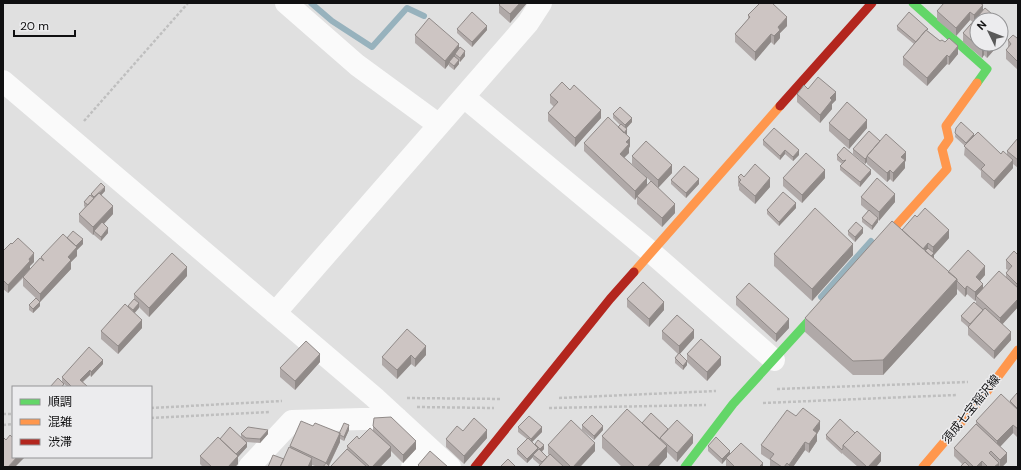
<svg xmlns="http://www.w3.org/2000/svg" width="1021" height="470" viewBox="0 0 1021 470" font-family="'DM Sans','Noto Sans JP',sans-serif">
  <rect width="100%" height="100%" fill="#e0e0e0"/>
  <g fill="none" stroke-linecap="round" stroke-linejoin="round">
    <path stroke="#97b2bd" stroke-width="6" d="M311,3L332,21L372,47L407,8L424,16
      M821,297L871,241"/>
    <path stroke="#bfbfbf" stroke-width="2.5" stroke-dasharray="3 2" stroke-linecap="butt" d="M84,121L188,3
      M777,389L968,382
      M407,398L502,399
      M559,398L716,391
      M763,403L956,395
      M417,407L494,408
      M151,408L282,401
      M549,408L706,405
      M3,414H13
      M151,418L270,412
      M3,425L13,424"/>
    <path stroke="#fafafa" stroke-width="22" d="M286,3L357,65L439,125
      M3,81L374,397L450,467
      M464,97L652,253L774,360
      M275,313L528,23L541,3
      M249,467L292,421L397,418
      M412,467L429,448"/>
    <path stroke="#63d668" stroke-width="9" d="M913,3L987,69L977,83
      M685,467L733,404L825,303"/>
    <path stroke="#ff974d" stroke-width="9" d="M877,247L947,169L942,149L949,139L946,126L977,83
      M634,272L780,106
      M923,467L985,394L1018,350"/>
    <path stroke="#b3261e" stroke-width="9" d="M780,106L872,3
      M475,467L610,299L634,272"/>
  </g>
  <path fill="#b0a9a8" d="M501,3H527L510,23L499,13V5Z
    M980,3L977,20L994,44V50L987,58L984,55L982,58L963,42V33L973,22L970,20L956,36L937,20V11Z
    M748,15L787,26L780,33V38L774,45L771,42L755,61L735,42V34L748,19Z
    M897,26L928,31L940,41L958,54L949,65L947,64L927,86L903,65V57L914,44L897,30Z
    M457,29L487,30L472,47L457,33Z
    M415,35L459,49L465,56L460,62L459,61V64L454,70L449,66V64L445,69L415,43Z
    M1018,36V70L1006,59V50L1008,48V40L1017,38Z
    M808,89L836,100L832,104V109L820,123L797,102V94Z
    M550,95L601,118L575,147L548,121V113L554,107L550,103Z
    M613,114L632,122L626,128L627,134L626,135L630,146L629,148V153L624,157L647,185L675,213L662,227L637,204V197L635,200L584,151V143L618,127L620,125L613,118Z
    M829,123L867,128L849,149L829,131Z
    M956,128L974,136L1001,154L1007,155V151L1018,138V168L1013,164V168L994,189L981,177V171L964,155L965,146L955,137Z
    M763,140L799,155L793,161L785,154L780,160L763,145Z
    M880,141L906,160L905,162V168L893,182L890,179L887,182L867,164V162L865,164L853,154V149Z
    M837,155L871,174L860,187L840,170V166L842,164L837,160Z
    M632,156L672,173L658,188L632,164Z
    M738,177H744L770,187L755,204L739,190V187L738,186Z
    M783,178H825L802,203L783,186Z
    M671,180L699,184L686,198L671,184Z
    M105,191L101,195L113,214L104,224L108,233L101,241L94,235V234L93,235L79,222V214L85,207L84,206V202L91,195V194Z
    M861,197L895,202L878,221V222L872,230L862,222V218L868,211L861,205Z
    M796,208L779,226L767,214V210Z
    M917,217L949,238L934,255L933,258L948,272L985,275L980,281L983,288L1006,277V273L1008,270L1006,269V260L1018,255V307L1002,324L1011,340L994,359L968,335V327L961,321V316L976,303V300L975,301L967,294L965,297L957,289V294L883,375H853L805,332V318L902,230Z
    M848,231L863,233L855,242L848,235Z
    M67,238L83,244L77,250V256L71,262V269L40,302L23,286V278L8,293L3,289V251L34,262L30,266V269L41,258V257Z
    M774,254L853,255L812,301L774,266Z
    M187,276L149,317L139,307L134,313L142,328L118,354L101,339V331L128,307V306L134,299V294Z
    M736,297L789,328L776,342L736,305Z
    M627,299L664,310L649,327L627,307Z
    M29,305L40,306L33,313L29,310Z
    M662,331L694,338L679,354L687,365L683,370L675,363V358L678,354L662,339Z
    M687,354L721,365L707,381L687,362Z
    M426,355L415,367L411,364L397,379L382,365V357Z
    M320,362L295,390L280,377V368Z
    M103,364L91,377L90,375L83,382L87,387H68L64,384V387L62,381V377Z
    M1018,394V438L1013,433L1000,447L1007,462L1002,467H960L962,464L954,456V448L976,424V421L1010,403V401Z
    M796,416L820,429L817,434V441L809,453L805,450L793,467H770V460L761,454V445Z
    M642,423L668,429L693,443L677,462L667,452V457L658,467H622L602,448V436Z
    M582,425L603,430L594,440L582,430Z
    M313,426L339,433L349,430L344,441L340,439V442L329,466L330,467H318L312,465V466L284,459L290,446Z
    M373,426L416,449L403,463L391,451V456L380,467H331V466L347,449V446L373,431Z
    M518,427L542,432L532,442L535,445V444L544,449L542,452L547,457L549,455L548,454V445L595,451L580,467H538L540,465L533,459V457L527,463L517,454V449L527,439L518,432Z
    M463,431L487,438L464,464L446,447V439Z
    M241,434H268L260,443L247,442V447L238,457V464L235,467H203L200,464V456L220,439L241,438Z
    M826,435L881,461L876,467H858L843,454V453L842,454L826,439Z
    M708,446L730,454L763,467H726V459L722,464L708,451Z"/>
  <path fill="#908a88" d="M520,3H527L510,23V14Z
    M983,5V13L974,24V15Z
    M970,12V20L956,36V28Z
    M787,17V26L780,33V38L774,45V36L778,27Z
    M1004,24V32L1001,36V28Z
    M487,26V30L472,47V42Z
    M771,34V42L755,61V52Z
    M459,44V53L455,54V57L449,62V64L445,69V61Z
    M991,44H994V50L987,58V50Z
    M958,46V54L949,65V57Z
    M984,47V55L982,58V50Z
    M465,51V56L460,62V58Z
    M947,55V64L927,86V78Z
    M459,60V64L454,70V66Z
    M836,92V100L832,104V109L820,123V115L830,98Z
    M601,110V118L575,147V138Z
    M632,118V122L625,130V125Z
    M867,120V128L849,149V140Z
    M627,129V134L623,138V134Z
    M974,134V138L966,147V143Z
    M630,138V146L629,148V153L620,162V154L626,142Z
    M785,150V154L780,160V156Z
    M799,150V155L793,161V157Z
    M906,152V160L905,162V168L893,182V173L901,157Z
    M867,157V162L865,164V159Z
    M1013,160V168L994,189V181Z
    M672,165V173L658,188V180Z
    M825,170V178L802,203V195Z
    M871,170V174L860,187V182Z
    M890,170V179L887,182V173Z
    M647,178V187L637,196V197L635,200V191Z
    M770,178V187L755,204V196Z
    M699,179V184L686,198V193Z
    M105,187V191L95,202V198Z
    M895,194V202L879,221V212Z
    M796,203V208L779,226V222Z
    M675,204V213L662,227V218Z
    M113,206V214L96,232L94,231V234L93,235V227Z
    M878,218V222L872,230V226Z
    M108,228V233L101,241V237Z
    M863,228V233L855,242V237Z
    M949,230V238L934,255V258L928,264V259L933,254V247Z
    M83,239V244L77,250V256L71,262V269L40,302V294L74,248Z
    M928,243V251L922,250Z
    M853,244V255L812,301V289Z
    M34,253V262L30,266V269L8,293V285Z
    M985,266V275L976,285V277Z
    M187,267V276L149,317V308Z
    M957,279V294L883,375V360Z
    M983,284V292L976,296V300L975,301V292Z
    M967,286V294L965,297V289Z
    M1018,299V307L1000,327V318Z
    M40,302V306L33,313V309Z
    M664,302V310L649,327V319Z
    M139,303V308L133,315V310Z
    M789,319V328L776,342V334Z
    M142,320V328L118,354V346Z
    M694,330V338L679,355V346Z
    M1011,332V340L994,359V351Z
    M426,346V355L415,367V359Z
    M320,354V362L295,390V381Z
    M411,355V364L397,379V370Z
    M721,357V365L707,381V372Z
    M103,360V364L91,377V372Z
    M687,361V365L683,370V366Z
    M90,370V375L80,384V380Z
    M820,421V429L817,434V441L809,453V444L813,430Z
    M349,425V430L344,441V437Z
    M1013,425V433L997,450V441Z
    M603,426V430L594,440V436Z
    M542,427V432L531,443V439Z
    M268,430V434L260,443V439Z
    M487,430V438L464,464V456Z
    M340,433V442L328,467H326V463Z
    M693,435V443L677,462V453Z
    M416,441V449L403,463V455Z
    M805,442V450L793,467H789V465Z
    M247,443V447L238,457V464L235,467H228L235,456Z
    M595,443V451L580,467H573Z
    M544,445V449L540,453V449Z
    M667,446V457L658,467H647Z
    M391,447V456L380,467H372Z
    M538,448V452L533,455V457L527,463V459Z
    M730,451V455L722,464V459Z
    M881,453V461L876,467H868Z
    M1007,453V462L1002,467H1000V460Z
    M17,457H25L15,467H8Z
    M312,458V467H308Z
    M982,461V467H976Z
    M763,463V467H759Z
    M999,463V467H994Z"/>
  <path fill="#cdc5c3" stroke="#908a88" d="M501,3H520L510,14L499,5Z
    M760,3H772L787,17L778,27L780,30L774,36L771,34L755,52L735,34L750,17L748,15Z
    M944,3H980L983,5L974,15L970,12L956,28L937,11Z
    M985,8L999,20H977V44H992L987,50L984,47L982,50L963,33Z
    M472,12L487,26L472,42L457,29Z
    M909,12L928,29L927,30H926L916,42L897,26Z
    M429,18L459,44L445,61L415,35Z
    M1001,22L1004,24L1001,28Z
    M926,30L940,41L942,40L945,42L949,38L958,46L949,57L947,55L927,78L903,57Z
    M1013,35L1017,38L1018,36V62L1006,50L1011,44L1008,40Z
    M460,47L465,51L460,58L455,54Z
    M454,56L459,60L454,66L449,62Z
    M818,77L836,92L830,98L832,100L820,115L797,94L804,85L808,89Z
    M562,82L570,90L574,85L601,110L575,138L548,113L558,102L550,95Z
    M847,102L867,120L849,140L829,123Z
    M620,107L632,118L625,125L613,114Z
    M608,117L630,138L626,142L629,144L620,154L647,178L635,191L584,143Z
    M961,122L974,134L966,143L955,133L956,128Z
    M621,124L627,129L624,133L618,127Z
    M774,128L799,150L793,157L785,150L780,156L763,140Z
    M869,131L880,141L867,156V157L865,159L853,149Z
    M978,132L1001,154L1003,151L1013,160L994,181L981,169L985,165L964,146Z
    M886,134L906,152L901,157L905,160L893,173L890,170L887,173L867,156Z
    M1018,138V160L1007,151Z
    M646,141L672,165L658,180L632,156Z
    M844,147L871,170L860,182L840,166L846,160L843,161L837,155Z
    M806,153L825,170L802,195L783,178Z
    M755,164L770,178L755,196L739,182L741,180L738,177L741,174L744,177Z
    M684,166L699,179L686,193L671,180Z
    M877,178L895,194L879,212L861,197Z
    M651,181L675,204L662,218L637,196Z
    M101,183L105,187L94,197L91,194Z
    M783,192L796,203L779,222L767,210Z
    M99,193L113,206L93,227L79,214Z
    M90,195L94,198L88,205L84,202Z
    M815,208L853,244L812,289L774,254Z
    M925,208L949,230L933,247L928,243L923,249L902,230L915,215L917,217Z
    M869,210L878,218L872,226L862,218Z
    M892,221L957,279L883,360L853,361L805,318Z
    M102,222L108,228L101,237L94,231Z
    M856,222L863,228L855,237L848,231Z
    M73,231L83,239L76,246L67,238Z
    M63,234L77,247L68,257L71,260L40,294L23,277L40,258L44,261L41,257Z
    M18,238L34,253L29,259L30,261L8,285L3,280V251L11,243L12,244Z
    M928,248L934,253L931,256L925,251Z
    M968,250L985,266L976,277L983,284L975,292L967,286L965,289L957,281V279L948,272Z
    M1014,251L1018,255V285L1006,273L1012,266L1006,260Z
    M172,253L187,267L149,308L134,294Z
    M999,271L1018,288V299L1000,318L976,296Z
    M643,282L664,302L649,319L627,299Z
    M749,283L789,319L776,334L736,297Z
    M36,298L40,302L33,309L29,305Z
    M134,299L139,303L133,310L128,306Z
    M974,302L983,310L970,324L961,316Z
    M125,304L142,320L118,346L101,331Z
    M985,308L1011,332L994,351L968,327Z
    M677,315L694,330L679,346L662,331Z
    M407,329L426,346L415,359L411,355L397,370L382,357Z
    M701,339L721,357L707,372L687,354Z
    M306,341L320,354L295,381L280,368Z
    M89,347L103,360L91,372L90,370L80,380L87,386L86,387H72L62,377Z
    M679,353L687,361L683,366L675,358Z
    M58,378L64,384L61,387H50Z
    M1017,393L1018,394V409L1010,401Z
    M1001,394L1018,410V429L1013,425L997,441L976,421Z
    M803,408L820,421L813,430L817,433L809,444L805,442L789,465L787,463L784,467H782L770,459L774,454L761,445L787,410L796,416Z
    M627,409L667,446L647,467H635L602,436Z
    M651,413L668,429L660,438V439L642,423Z
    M592,415L603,426L594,436L582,425Z
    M529,416L542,427L531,439L518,427Z
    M391,417L416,441L403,455L373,426L374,418Z
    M474,418L487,430L464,456L446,439L457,426L463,431Z
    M840,419L855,433L843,445V448L842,450L826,435Z
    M571,420L595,443L573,467H571L548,445Z
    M677,420L693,435L677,453L660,438Z
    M301,421L313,426L315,423L340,433L326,463L290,446Z
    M344,423L349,425L344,437L340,435V433L339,434Z
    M976,424L1007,453L1000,460L991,451L989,453L999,463L994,467H988L982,461L976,467H974L954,448Z
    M230,427L247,443L236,454L220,439Z
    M248,427L268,430L260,439L246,438L241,434Z
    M370,428L391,447L372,467H370L347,446L357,436L359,439Z
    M857,431L881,453L868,467H867L843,445Z
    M10,435L13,438V457H17L8,467H3V437L6,440Z
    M218,437L238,456L228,467H212L200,456Z
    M716,437L730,451L722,459L708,446Z
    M528,438L538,448L527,459L517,449Z
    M538,440L544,445L540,449L535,444Z
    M741,443L763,463L759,467H735L726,458Z
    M289,447L312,458L308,467H280Z
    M347,449L367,467H332L331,466Z
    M539,449L547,457L542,462L533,455Z
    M430,451L448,467H420L418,465Z
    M550,454L564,467H538Z
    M273,455L284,459L280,467H268Z
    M508,459L516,467H500Z
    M965,462L970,467H960Z
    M326,463L330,467H323Z"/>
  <g text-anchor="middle" stroke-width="3" stroke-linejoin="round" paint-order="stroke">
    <g font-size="12" fill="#101011" stroke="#ececee">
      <text transform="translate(971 409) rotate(-51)" y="4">須成七宝稲沢線</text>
    </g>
  </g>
  <rect width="1021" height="470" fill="none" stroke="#101011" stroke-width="8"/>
  <rect x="12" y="386" width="140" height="72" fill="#ececee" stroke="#949496"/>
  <rect x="20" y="399" width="20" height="6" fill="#63d668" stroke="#949496"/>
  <text x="48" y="406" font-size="12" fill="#101011">順調</text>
  <rect x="20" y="419" width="20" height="6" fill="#ff974d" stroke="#949496"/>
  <text x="48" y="426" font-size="12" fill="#101011">混雑</text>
  <rect x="20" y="439" width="20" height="6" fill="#b3261e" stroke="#949496"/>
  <text x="48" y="446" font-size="12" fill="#101011">渋滞</text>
  <g transform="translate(989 32) rotate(313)"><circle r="19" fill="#ececee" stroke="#949496"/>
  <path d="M0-3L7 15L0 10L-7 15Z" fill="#595959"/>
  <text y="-6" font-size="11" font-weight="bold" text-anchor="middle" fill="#101011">N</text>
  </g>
  <path d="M14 30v6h61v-6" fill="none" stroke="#101011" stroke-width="2"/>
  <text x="20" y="30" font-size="12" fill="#101011" stroke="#ececee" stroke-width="3" paint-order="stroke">20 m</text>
</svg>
